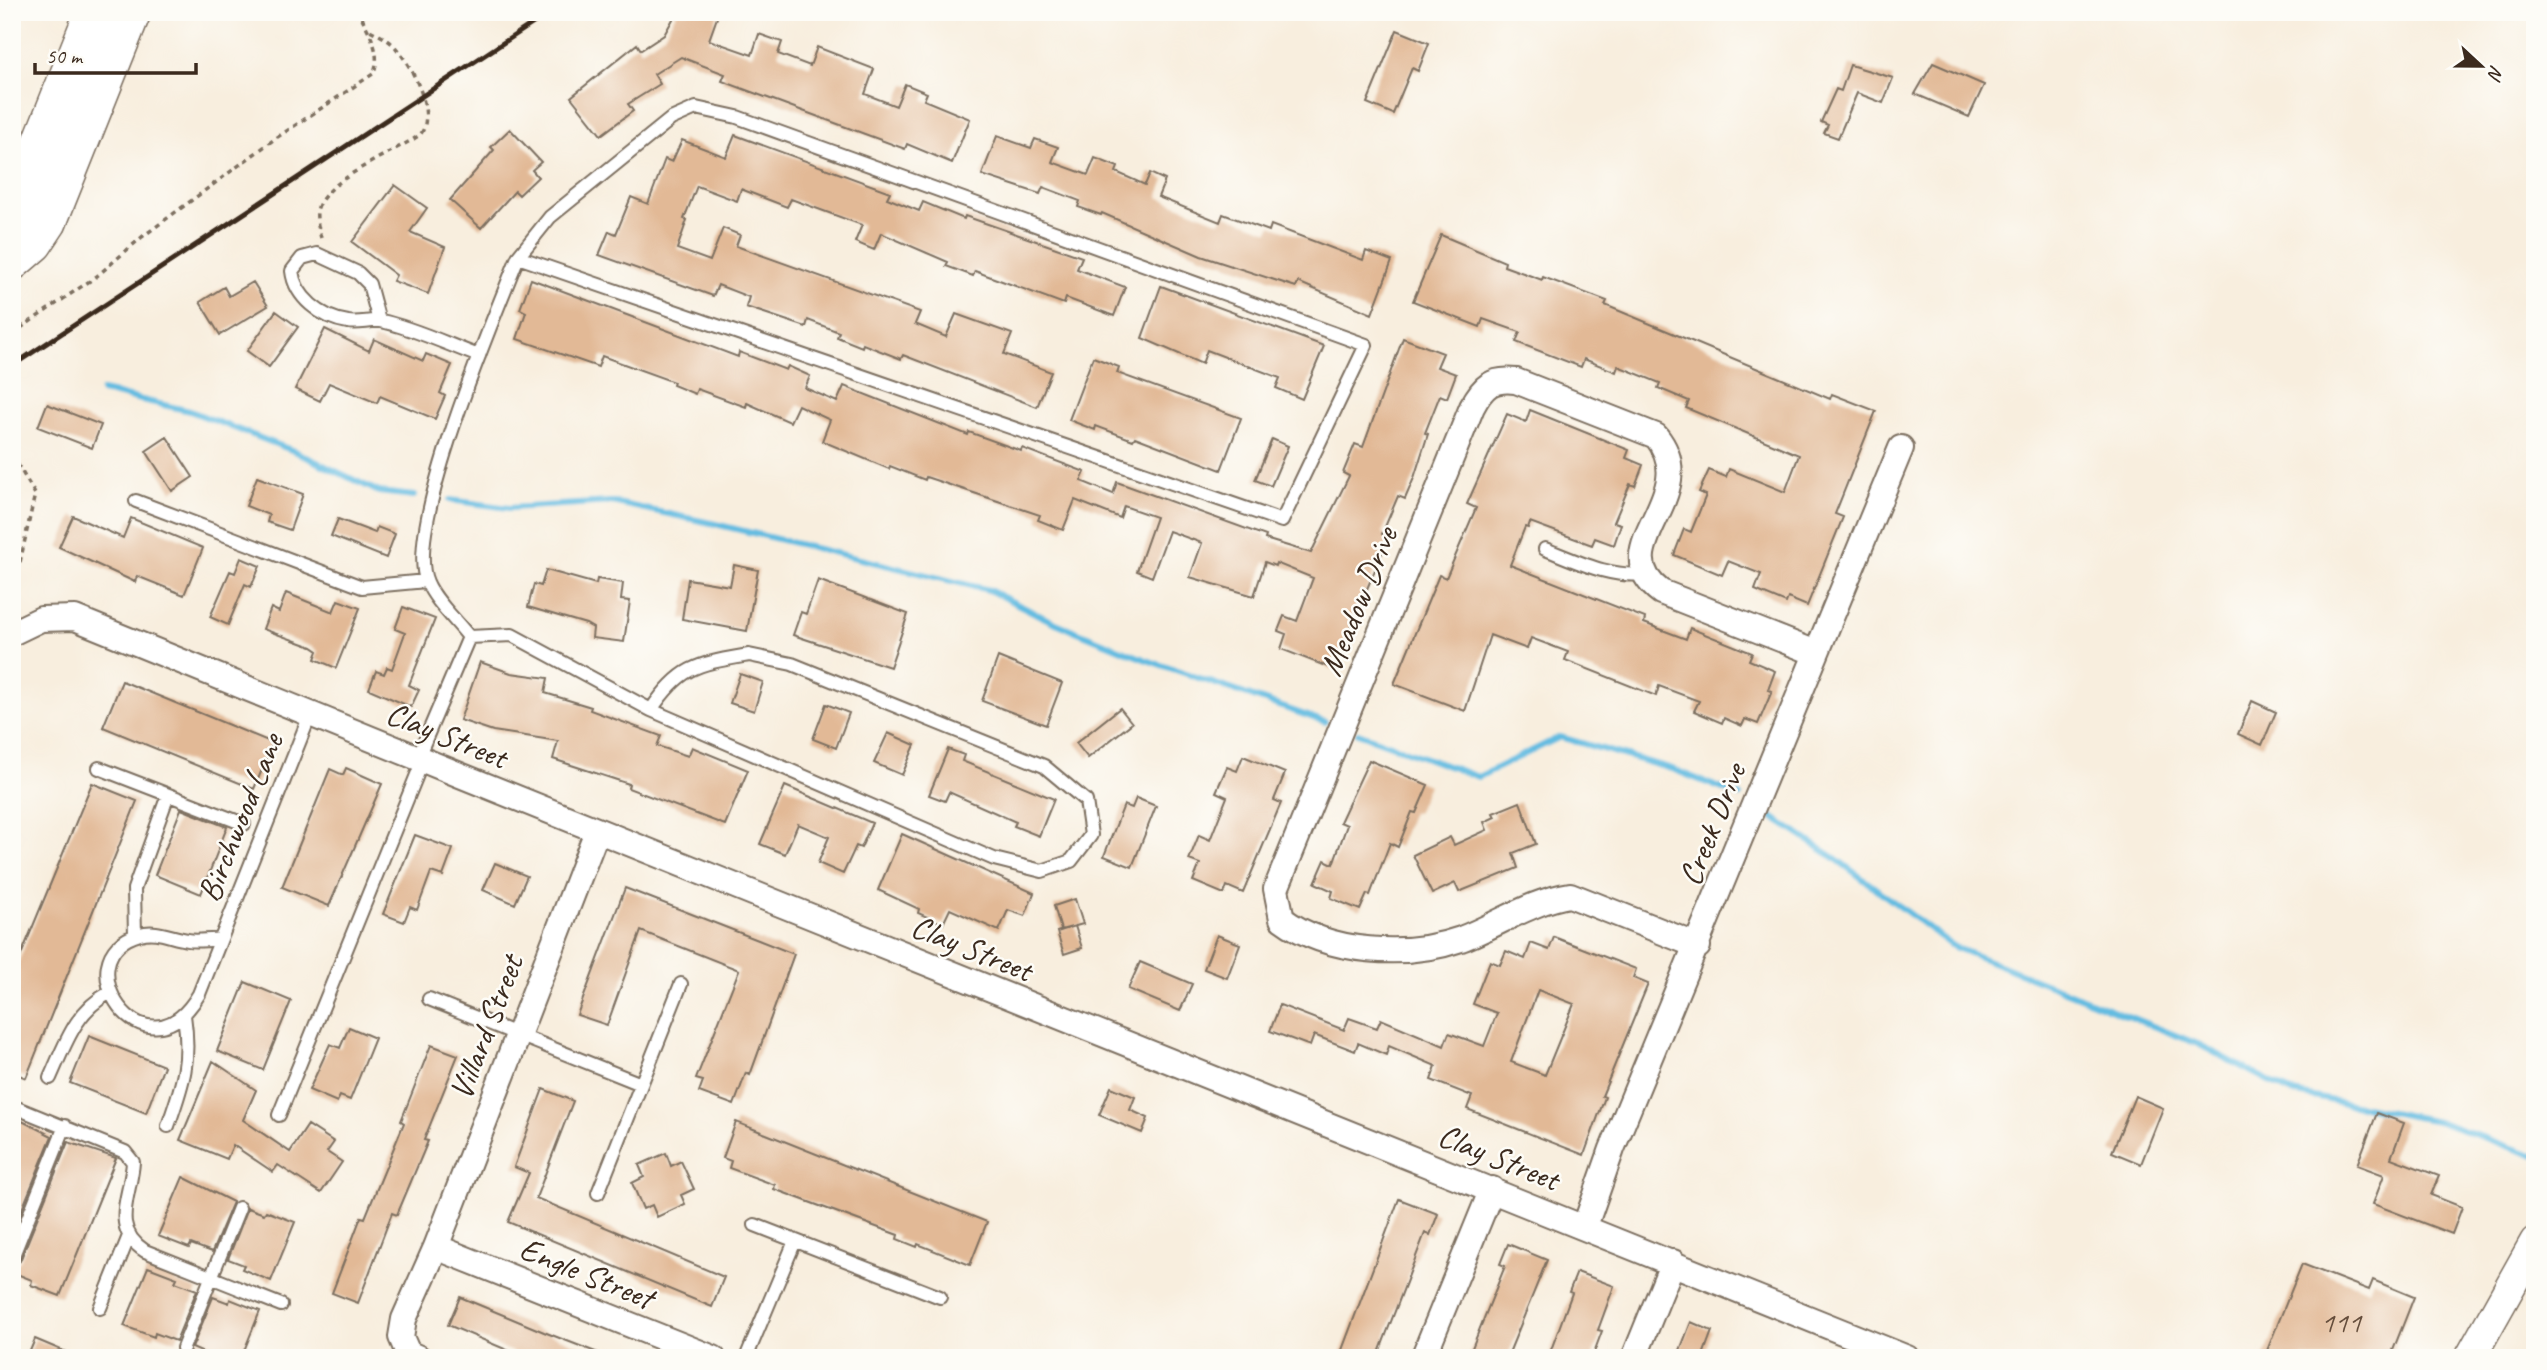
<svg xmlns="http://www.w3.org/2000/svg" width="2547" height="1370" viewBox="0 0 2547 1370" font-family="Caveat,sans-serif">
  <rect width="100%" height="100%" fill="#fdfcf7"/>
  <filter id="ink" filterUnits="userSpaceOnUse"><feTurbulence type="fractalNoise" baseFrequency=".0143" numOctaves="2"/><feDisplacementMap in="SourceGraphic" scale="14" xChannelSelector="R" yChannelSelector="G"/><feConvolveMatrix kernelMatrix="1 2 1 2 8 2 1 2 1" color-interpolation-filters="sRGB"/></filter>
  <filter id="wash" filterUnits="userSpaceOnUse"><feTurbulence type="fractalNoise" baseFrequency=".00686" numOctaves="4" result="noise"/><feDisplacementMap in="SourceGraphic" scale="28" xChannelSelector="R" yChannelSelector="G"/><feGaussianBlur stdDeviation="1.57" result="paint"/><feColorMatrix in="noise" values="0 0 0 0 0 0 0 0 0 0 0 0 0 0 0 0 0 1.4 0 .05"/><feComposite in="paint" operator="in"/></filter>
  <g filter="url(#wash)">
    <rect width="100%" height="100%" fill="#f8eede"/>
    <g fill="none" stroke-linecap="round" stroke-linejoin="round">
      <path stroke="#63bce1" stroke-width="6" d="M102,391L190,411L294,451L379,492L414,496
        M450,500L509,508L612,502L711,523L989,590L1051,621L1144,659L1325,722
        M1358,733L1478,777L1560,737L1672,769L1740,796
        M1769,815L1835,858L1954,947L2198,1044L2292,1093L2437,1121L2535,1156"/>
    </g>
    <g id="blocks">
      <path fill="#e2b996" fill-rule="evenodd" d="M677,12H719L709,40L752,55L759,34L782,42L778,54L810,66L817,47L874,69L865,94L896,106L905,84L927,93L924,100L970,119L952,163L907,144L905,149L722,81L725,74L681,57L654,74L660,84L628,104L633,111L601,135L571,97L637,44L641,50L664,35Z
        M1397,30L1429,43L1418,71L1412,68L1393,114L1367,103Z
        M1933,63L1984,85L1969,117L1915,94Z
        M1850,65L1893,78L1883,103L1857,93L1838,138L1824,133L1828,125L1821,122L1836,89L1841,91Z
        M510,129L541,162L532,170L538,177L519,195L515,191L481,228L450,200L494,150L491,147Z
        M735,135L890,192L887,198L919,211L923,202L964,219L965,216L1082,257L1077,269L1125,287L1114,316L1066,298L1064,304L975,271L973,276L946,266L948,262L881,233L874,250L855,242L862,225L791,199L787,207L741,189L737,201L697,186L684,219L687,220L677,249L710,261L723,228L740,235L736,246L920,312L915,324L946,337L956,314L1012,334L1004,354L1051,372L1037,407L903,355L901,359L863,344L862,347L837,337L839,332L808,320L806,327L746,307L749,297L718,285L713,296L599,255L609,231L616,234L631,197L648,204L665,159L672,162L682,140L726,157Z
        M997,136L1031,148L1035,139L1058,147L1052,162L1088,175L1095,158L1118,167L1116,172L1145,185L1150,173L1165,180L1158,197L1220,222L1223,214L1269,231L1271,225L1363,260L1366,251L1392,261L1372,314L1298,282L1296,287L1201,256L1102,213L1101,215L1078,207L1080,201L1043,187L1040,194L982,175Z
        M395,185L427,208L410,232L445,247L428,294L393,281L396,275L352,242Z
        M1441,235L1505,262L1504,266L1542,280L1543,277L1607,301L1605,305L1830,399L1832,394L1876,411L1835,514L1843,517L1807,606L1788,598L1786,603L1755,590L1761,574L1728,561L1722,575L1674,555L1684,529L1691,532L1706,495L1699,492L1709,470L1726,477L1729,469L1785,492L1799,455L1686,408L1689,401L1658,388L1660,383L1618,366L1616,372L1584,359L1581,367L1516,342L1520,332L1483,319L1480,327L1413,301Z
        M531,279L738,357L739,352L786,370L788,366L810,376L805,388L837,402L844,386L968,435L969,432L1021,451L1022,448L1085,472L1081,481L1113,494L1117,482L1266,536L1265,539L1311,553L1349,476L1343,473L1355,444L1363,447L1403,338L1443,353L1437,367L1456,374L1447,398L1440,395L1425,433L1428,434L1414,478L1405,499L1398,496L1382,534L1389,537L1333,669L1281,649L1286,634L1278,631L1284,616L1297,621L1313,578L1276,563L1275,566L1265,562L1254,596L1190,577L1202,543L1169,531L1152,577L1137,571L1156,517L1124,506L1120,518L1075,500L1063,530L1038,520L1040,515L926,477L925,480L890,466L889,469L822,441L830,420L798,405L790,422L747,403L746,407L697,389L695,394L673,385L674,382L602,356L598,367L517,339L526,312L520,309Z
        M253,282L268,306L220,335L200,302L224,287L229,296Z
        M1161,286L1324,346L1302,399L1276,388L1280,378L1207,350L1202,364L1142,338Z
        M276,311L298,327L269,367L247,351Z
        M325,329L369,351L374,339L423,361L426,354L452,365L440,393L445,396L435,419L380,396L377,403L329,383L320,401L295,389Z
        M1093,357L1119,367L1117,373L1241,418L1221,470L1135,437L1133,440L1096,426L1095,430L1069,420Z
        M47,404L101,425L92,448L38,427Z
        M1530,410L1629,450L1626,458L1643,465L1635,486L1630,484L1614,522L1621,524L1614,545L1595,538L1592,545L1530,522L1528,528L1525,527L1510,565L1645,618L1644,623L1686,639L1690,628L1752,653L1749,660L1775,671L1768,690L1772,691L1758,724L1745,719L1742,726L1724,718L1722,723L1694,711L1699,701L1659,686L1656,696L1565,660L1568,652L1531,638L1527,649L1490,635L1465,711L1394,684L1439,575L1446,578L1476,508L1467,504L1507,414L1526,422Z
        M167,437L193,477L172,491L146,451Z
        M1272,439L1288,446L1271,486L1255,480Z
        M257,477L303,494L290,530L267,522L269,515L246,506Z
        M73,516L123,538L131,518L203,548L184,595L137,576L135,582L59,547Z
        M338,519L375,533L377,527L395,534L386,558L331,536Z
        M241,558L260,566L251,587L245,584L228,625L210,617L230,571L235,573Z
        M734,565L758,570L747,631L682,619L688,579L730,586Z
        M546,570L596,584L597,579L623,583L621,600L630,601L624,642L592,638L593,628L586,624L528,607L534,584L541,586Z
        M818,580L908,614L890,667L793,635L801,612L806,614Z
        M286,593L333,612L338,600L360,608L336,668L315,659L318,651L312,647L263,629L271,608L279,612Z
        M403,607L435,619L409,685L419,690L411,707L369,689L376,671L384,674L387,667L392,669L405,633L395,629Z
        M998,657L1062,683L1046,725L982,701Z
        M480,662L511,673L548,678L545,693L591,707L590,710L661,736L657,746L688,756L692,747L748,770L725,825L628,788L629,784L553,759L558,741L493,731L460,720Z
        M740,674L763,682L754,711L730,703Z
        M122,681L273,743L254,789L103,727Z
        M2252,701L2276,712L2262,745L2238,734Z
        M826,704L849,713L836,748L813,739Z
        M1120,708L1132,723L1088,758L1076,743Z
        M888,733L915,745L902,775L874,763Z
        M948,749L964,755L962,761L1054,799L1039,836L1014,826L1016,822L949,792L945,801L929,795Z
        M1243,756L1285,773L1274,800L1281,803L1243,893L1227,886L1224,894L1193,881L1200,864L1189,860L1199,835L1210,840L1227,797L1216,792L1227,767L1237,771Z
        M1369,760L1428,785L1416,813L1412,812L1398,847L1390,843L1370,895L1367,894L1360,910L1331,898L1333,891L1315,883L1325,860L1333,864L1347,825L1340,822Z
        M346,768L382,784L329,906L282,887L330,769L343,775Z
        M92,783L137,801L26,1078L12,1072V977Z
        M785,786L872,823L861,848L856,846L843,874L818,863L829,837L798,824L785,854L760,844Z
        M1136,798L1156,806L1132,867L1104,856L1124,805L1132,808Z
        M1520,802L1536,844L1513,853L1518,868L1459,892L1455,883L1432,894L1413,855L1450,837L1454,845L1487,830L1484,822L1495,817L1493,813Z
        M181,809L227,827L201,894L155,875Z
        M902,834L1034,893L1025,916L1008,910L999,931L950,909L943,924L918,913L919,909L878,890Z
        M415,835L453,849L443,876L431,872L417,910L410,907L404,922L383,914Z
        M495,863L527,876L515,904L483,890Z
        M625,888L794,954L750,1075L746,1073L734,1105L699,1092L703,1081L696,1079L739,970L641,931L607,1025L577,1015Z
        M1075,899L1083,924L1061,930L1054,906Z
        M1075,926L1082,948L1064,954L1057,932Z
        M1217,935L1240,944L1227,978L1204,969Z
        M1554,937L1636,969L1633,978L1648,984L1602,1096L1605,1097L1584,1155L1467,1109L1472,1096L1431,1080L1436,1066L1389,1046L1386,1055L1358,1043L1355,1051L1314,1035L1310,1046L1270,1031L1280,1005L1344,1030L1349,1018L1377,1028L1381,1019L1444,1046L1449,1033L1484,1046L1497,1013L1473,1004L1490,961L1500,965L1506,951L1525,959L1531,943L1549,950ZM1538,990L1574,1004L1545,1075L1511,1062Z
        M1140,962L1192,984L1180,1011L1128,989Z
        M245,982L291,1001L263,1070L217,1051Z
        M349,1027L375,1038L350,1100L340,1096L337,1102L309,1090L330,1044L340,1048Z
        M89,1036L164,1066L146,1113L70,1083Z
        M431,1045L458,1055L424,1140L428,1141L397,1215L392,1213L358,1303L332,1293L361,1217L365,1218L404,1123L401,1121Z
        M213,1061L256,1090L243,1120L290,1152L308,1125L334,1142L327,1152L342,1162L321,1193L278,1165L273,1172L233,1145L227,1159L180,1140Z
        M1111,1087L1135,1097L1130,1110L1148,1118L1142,1133L1099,1115Z
        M543,1089L573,1101L536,1198L724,1277L712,1307L508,1222L529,1173L514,1167Z
        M2135,1096L2163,1108L2141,1164L2112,1152Z
        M2377,1113L2404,1123L2391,1158L2439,1176L2431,1195L2462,1207L2452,1234L2373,1204L2384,1175L2357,1165Z
        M12,1116L52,1136L12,1234Z
        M736,1122L987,1222L970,1265L918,1244L917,1247L897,1239L898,1235L774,1189L775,1185L729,1168L731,1161L723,1158Z
        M68,1142L116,1158L60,1296L31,1285L32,1280L12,1272V1267L20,1261Z
        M666,1153L671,1166L681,1161L694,1189L681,1195L685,1204L657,1217L652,1205L643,1209L632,1183L644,1177L639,1165Z
        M183,1177L233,1202L212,1252L191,1244L189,1248L158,1236Z
        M1399,1199L1438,1214L1430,1235L1425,1233L1377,1358H1339Z
        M248,1208L264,1214L266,1211L295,1222L271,1281L242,1269L244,1265L228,1259Z
        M1508,1244L1547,1260L1507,1358H1468L1505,1266L1500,1264Z
        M2302,1264L2369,1290L2373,1280L2414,1297L2390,1358H2264Z
        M148,1267L177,1278L175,1282L197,1290L176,1341L155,1333L154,1337L124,1326Z
        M1577,1272L1614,1286L1598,1330L1602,1331L1592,1358H1548L1572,1293L1569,1292Z
        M213,1297L229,1303L230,1299L260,1311L241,1358H205L206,1354L192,1348Z
        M460,1297L544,1332L611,1358H526L448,1325Z
        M1691,1322L1712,1331L1702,1358H1677Z
        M35,1339L80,1358H27Z"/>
    </g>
  </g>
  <g filter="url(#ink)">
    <use href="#blocks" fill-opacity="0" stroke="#7d6f61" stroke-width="2"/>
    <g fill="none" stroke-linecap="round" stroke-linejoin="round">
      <defs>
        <path id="service" d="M696,108L737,117L1366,345L1282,521L518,257L550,217L671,119Z
          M379,321L369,284L358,273L317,254L302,258L292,271C295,297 321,318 348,322C359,324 370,320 381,321C411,327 449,345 479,356
          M136,501L362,587L426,581
          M1545,549C1577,561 1609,578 1644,574
          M469,637L512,635L651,710
          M749,655L792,664L1044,766L1086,801L1091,835L1071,861L1042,871L994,859L651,710C681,665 698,664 749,655Z
          M418,757L469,637C456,620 435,601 427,582C403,530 495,315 518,257
          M99,768L244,824
          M135,935L134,889L168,795
          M220,940C209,939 198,942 188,940C171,938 157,929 140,934C60,956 145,1086 199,994L310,715
          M429,999L641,1084
          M50,1078C65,1045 75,1011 109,993
          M12,1106L125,1152L133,1162C131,1196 109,1228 145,1251L281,1305
          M279,1115L423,760
          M168,1126C183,1083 191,1062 184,1015
          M598,1193L681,984
          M755,1225L940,1297
          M12,1258L65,1126
          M100,1308L129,1236
          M183,1348L239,1208
          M746,1358L795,1241"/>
        <path id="minor" d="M12,633L41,619L75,618C684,869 1298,1108 1907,1358
          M1698,946L1570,895C1531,901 1498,925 1461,939C1407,958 1329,954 1282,919L1276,889L1472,407C1483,386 1492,378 1516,381L1656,436C1705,496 1601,547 1661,592L1816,653
          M1585,1226L1612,1149L1901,448
          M436,1247L713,1358
          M419,1358L408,1353L401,1337L404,1319L436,1247L597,831
          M1423,1358L1492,1189
          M1634,1358L1673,1262"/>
        <path id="tertiary" d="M2470,1358L2535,1242"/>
        <path id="primary" d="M12,224L15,209L94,12
          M13,261L34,243L48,222L132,12"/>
      </defs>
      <use href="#service" stroke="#7d6f61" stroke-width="16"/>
      <use href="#minor" stroke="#7d6f61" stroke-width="28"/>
      <use href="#tertiary" stroke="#7d6f61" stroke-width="33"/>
      <use href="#primary" stroke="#7d6f61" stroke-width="40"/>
      <path stroke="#7d6f61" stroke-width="3.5" stroke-dasharray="5 5" stroke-linecap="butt" d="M321,238C319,230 316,220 317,211C322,181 396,151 420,135C437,114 412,66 396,48C389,39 377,34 368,29
        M12,334L97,276L142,237L276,138L373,74C383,53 368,31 359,12
        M12,455L35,494L13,594L16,607"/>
      <use href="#service" stroke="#fff" stroke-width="12"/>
      <use href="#minor" stroke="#fff" stroke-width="24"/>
      <use href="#tertiary" stroke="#fff" stroke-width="30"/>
      <use href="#primary" stroke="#fff" stroke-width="37"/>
      <path stroke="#3b2a1e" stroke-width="5" d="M12,366L550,12"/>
    </g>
  </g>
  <g text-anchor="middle" stroke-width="5" stroke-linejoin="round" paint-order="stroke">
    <g font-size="30" fill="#654e3c">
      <text x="2341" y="1332">111</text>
    </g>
    <g font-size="33" fill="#3b2a1e" stroke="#fdfcf7">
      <text transform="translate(1357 601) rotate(-68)" y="12">Meadow Drive</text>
      <text transform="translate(447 734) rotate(22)" y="12">Clay Street</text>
      <text transform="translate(239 817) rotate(-68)" y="12">Birchwood Lane</text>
      <text transform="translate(1711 824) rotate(-68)" y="12">Creek Drive</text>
      <text transform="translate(972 947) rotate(22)" y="12">Clay Street</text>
      <text transform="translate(485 1027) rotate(-69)" y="12">Villard Street</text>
      <text transform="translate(1499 1156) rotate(22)" y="12">Clay Street</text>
      <text transform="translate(587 1272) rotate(22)" y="12">Engle Street</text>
    </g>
  </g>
  <rect width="2547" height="1370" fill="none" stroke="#fdfcf7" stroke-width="42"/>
  <g transform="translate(2481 66) rotate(112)" stroke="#fdfcf7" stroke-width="5" paint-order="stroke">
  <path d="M0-5L12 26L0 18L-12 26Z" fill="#3b2a1e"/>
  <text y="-10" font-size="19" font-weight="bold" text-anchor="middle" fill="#3b2a1e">N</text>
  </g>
  <path d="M35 63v10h161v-10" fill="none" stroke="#3b2a1e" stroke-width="3.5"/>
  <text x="46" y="63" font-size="21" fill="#3b2a1e" stroke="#fdfcf7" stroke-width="5" paint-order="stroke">50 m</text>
</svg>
